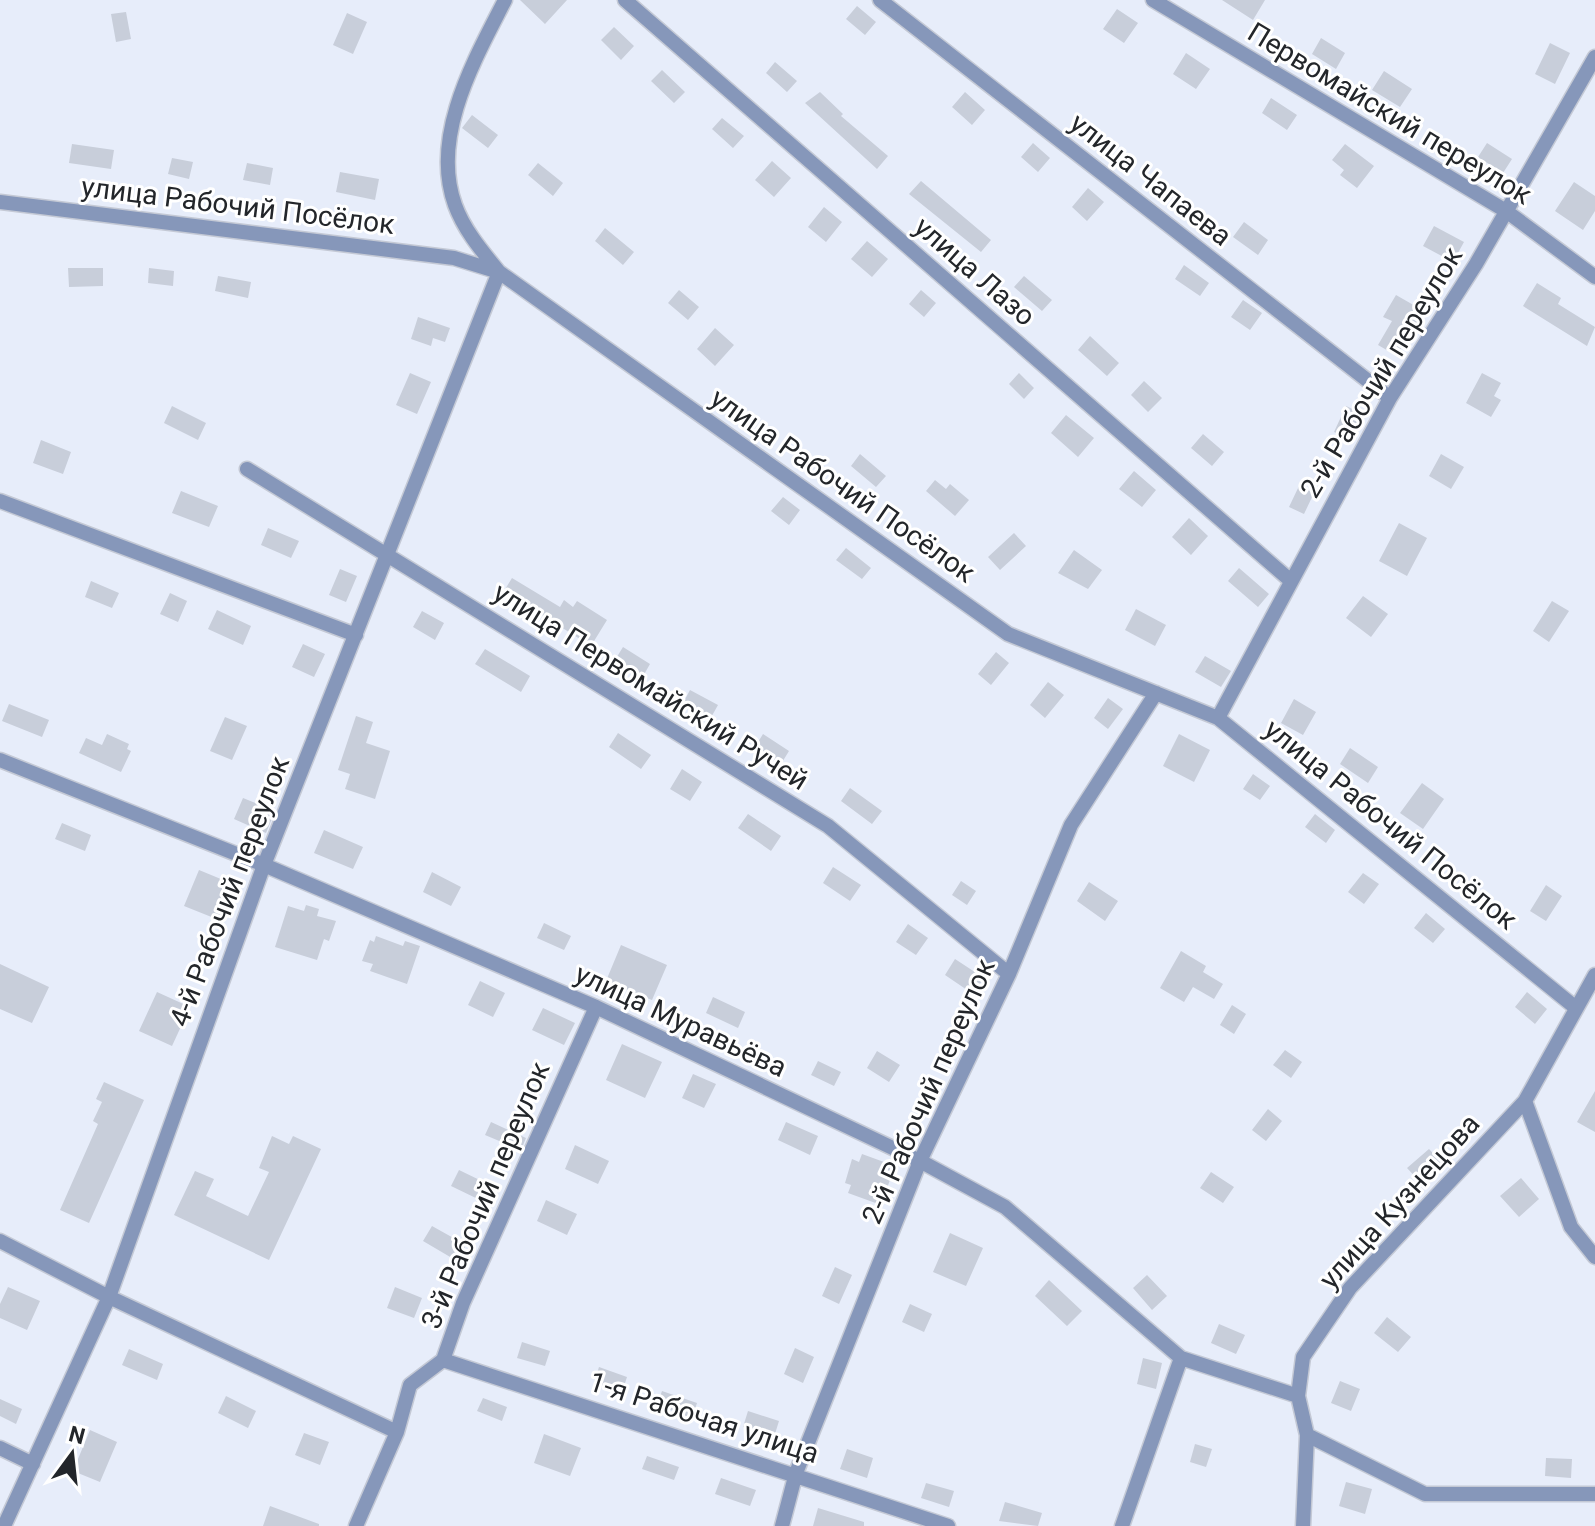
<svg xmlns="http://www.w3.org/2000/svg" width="1595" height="1526" viewBox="0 0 1595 1526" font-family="Roboto,sans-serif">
  <rect width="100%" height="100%" fill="#e7edfa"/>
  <path fill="#c8ceda" d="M520,0H567L545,24Z
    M1222,0H1265L1253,20Z
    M857,6L876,22L865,35L846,19Z
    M1117,9L1138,23L1124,43L1103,29Z
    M126,12L131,39L116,42L111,14Z
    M347,13L367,22L353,54L333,45Z
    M614,27L634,46L621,60L601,40Z
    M1321,38L1345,53L1336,69L1312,54Z
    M1550,43L1570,53L1555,84L1535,74Z
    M1186,53L1210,69L1196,89L1173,74Z
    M775,62L797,81L787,92L766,73Z
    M662,70L685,92L674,103L651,81Z
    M1384,71L1412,89L1400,107L1372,90Z
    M820,92L843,114L841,116L888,156L877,169L805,103Z
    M965,92L985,110L972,125L952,107Z
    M1271,98L1297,115L1287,130L1262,113Z
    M472,115L498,135L488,148L462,128Z
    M722,118L744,136L733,148L712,129Z
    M1033,143L1050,158L1038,172L1021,157Z
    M1487,143L1512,159L1503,173L1478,157Z
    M72,144L114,150L111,169L69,163Z
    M1345,144L1374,166L1357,188L1340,175L1344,170L1332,160Z
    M172,158L193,162L189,179L168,174Z
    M772,161L791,178L774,197L755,180Z
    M247,163L273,168L270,185L243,180Z
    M538,163L563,183L553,196L528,175Z
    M340,172L379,179L375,200L336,192Z
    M921,181L991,240L981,252L909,194Z
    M1574,182L1595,196V211L1583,230L1555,211Z
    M1088,188L1104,202L1087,221L1072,207Z
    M824,207L842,222L826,242L808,227Z
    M1244,222L1268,240L1258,255L1233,237Z
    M1434,226L1464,242L1453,262L1423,246Z
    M605,228L634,252L623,265L595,241Z
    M867,241L888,259L872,277L851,259Z
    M1184,265L1209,283L1200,296L1175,279Z
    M68,268H103V286L69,287Z
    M149,268L174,271L173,286L148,283Z
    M218,276L251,282L248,298L215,291Z
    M1024,276L1052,300L1042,311L1014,287Z
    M1537,283L1561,298L1558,304L1595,327L1587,346L1523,306Z
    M679,290L699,307L688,320L668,303Z
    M921,290L936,303L924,317L909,304Z
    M1396,295L1424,311L1397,356L1378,345L1392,321L1383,317Z
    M1243,300L1262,313L1250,330L1231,317Z
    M418,317L450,328L445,342L433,338L431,346L411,339Z
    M715,328L734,345L715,366L697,349Z
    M1090,336L1119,363L1107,376L1078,350Z
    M410,373L431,382L417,414L396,405Z
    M1019,373L1034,388L1024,399L1009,384Z
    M1482,373L1501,383L1494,396L1501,400L1491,417L1466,403Z
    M1144,381L1162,398L1148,412L1131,395Z
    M172,406L206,423L198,440L164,423Z
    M1346,406L1364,414L1352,440L1334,432Z
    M1066,415L1094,438L1078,457L1051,433Z
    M1203,434L1224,452L1212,466L1191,448Z
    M41,440L71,452L63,474L33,463Z
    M860,454L886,476L876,487L851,466Z
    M1441,454L1464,467L1451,489L1429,476Z
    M1134,471L1156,490L1142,507L1119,489Z
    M935,480L946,489L950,484L969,500L955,516L926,491Z
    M1299,486L1314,493L1304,514L1289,507Z
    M181,491L218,506L209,527L172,513Z
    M783,497L800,510L789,525L771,511Z
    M1189,518L1208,536L1191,555L1172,537Z
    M1399,523L1427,538L1407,576L1379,561Z
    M268,528L299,541L291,558L261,545Z
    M1014,533L1026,546L1000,570L988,557Z
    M846,548L871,568L862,579L836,560Z
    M1074,550L1102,570L1088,589L1058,573Z
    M1239,568L1269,594L1258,607L1228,581Z
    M340,569L357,576L346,602L329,595Z
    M512,578L560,607L564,600L573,607L577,601L607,620L591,646L504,591Z
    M91,581L119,593L112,608L85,597Z
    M170,593L187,601L178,622L160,614Z
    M1363,596L1388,614L1371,637L1346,618Z
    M1552,601L1569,611L1549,642L1533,631Z
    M1136,609L1166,625L1155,646L1125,630Z
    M217,610L251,626L243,645L208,629Z
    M422,611L444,623L435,640L413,627Z
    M303,644L325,654L314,677L292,667Z
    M623,647L650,664L642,678L615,660Z
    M485,649L530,676L521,692L475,664Z
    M996,652L1009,663L991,685L978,674Z
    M1205,656L1231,671L1221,687L1195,672Z
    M1048,682L1064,695L1045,718L1030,705Z
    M690,690L718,705L709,721L682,705Z
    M1108,698L1123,709L1108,729L1094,718Z
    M1294,699L1316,712L1303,735L1281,723Z
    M9,704L49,720L42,737L2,721Z
    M356,716L373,722L366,743L390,751L375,799L345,789L350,774L338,770Z
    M225,717L247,726L232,760L210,751Z
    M618,733L651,755L641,769L609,747Z
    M107,734L129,744L127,749L131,751L121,772L79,753L86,738L102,745Z
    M763,734L789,751L781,764L755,747Z
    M1179,734L1210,750L1194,782L1163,766Z
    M1350,748L1378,767L1368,783L1340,764Z
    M682,769L702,782L690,801L670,789Z
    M1253,774L1270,786L1260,800L1243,789Z
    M1422,783L1444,799L1423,829L1400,813Z
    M850,788L882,811L872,824L841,801Z
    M243,798L275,811L266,833L234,819Z
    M748,814L781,836L771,851L738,828Z
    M1315,814L1335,830L1326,843L1305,827Z
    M62,823L91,835L85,851L55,839Z
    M324,830L363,847L353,869L314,853Z
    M833,867L861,885L850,901L823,883Z
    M199,870L233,884L219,920L184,906Z
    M432,872L461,887L451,906L423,892Z
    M1363,873L1379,884L1364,904L1348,892Z
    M961,881L976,891L967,905L952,895Z
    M1089,882L1118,901L1105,921L1077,901Z
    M1546,885L1562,896L1546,921L1530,911Z
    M306,905L319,909L317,916L336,921L329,941L324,939L317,960L275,947L288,906L304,911Z
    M1426,913L1445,929L1433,943L1414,928Z
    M544,923L571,936L564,950L537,938Z
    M908,924L928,938L916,955L896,942Z
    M376,936L403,946L405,941L420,946L407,984L370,971L373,964L362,961L370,940L374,942Z
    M621,945L667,965L652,1000L606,981Z
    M1181,951L1206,966L1203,972L1223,984L1214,999L1193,987L1184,1002L1160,988Z
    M955,959L984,978L973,994L945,975Z
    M0,964L49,987L32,1023L0,1009Z
    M480,981L505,993L493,1017L468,1005Z
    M157,992L190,1007L172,1046L139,1031Z
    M1527,992L1547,1009L1535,1024L1515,1007Z
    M713,997L745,1012L738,1028L706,1013Z
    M1232,1005L1246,1014L1234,1034L1220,1025Z
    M543,1008L575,1023L564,1045L532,1030Z
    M622,1044L662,1062L645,1098L606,1080Z
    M1285,1050L1302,1062L1291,1078L1273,1065Z
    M877,1051L900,1065L889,1082L867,1068Z
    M818,1061L841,1072L834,1086L811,1075Z
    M693,1074L716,1084L704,1108L682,1098Z
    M104,1082L144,1100L89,1223L60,1210L98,1124L93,1121L102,1102L96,1099Z
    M1595,1091V1132L1577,1122Z
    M1268,1109L1282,1121L1266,1141L1252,1130Z
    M491,1122L526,1138L521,1150L485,1135Z
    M786,1122L818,1136L810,1155L778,1140Z
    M272,1136L289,1144L293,1136L321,1149L269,1260L174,1215L195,1171L214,1179L206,1196L248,1216L269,1172L259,1168Z
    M575,1145L609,1161L598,1184L565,1169Z
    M1429,1149L1442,1163L1420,1182L1407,1168Z
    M862,1154L895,1166L881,1205L848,1193L851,1185L845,1183L852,1159L859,1162Z
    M459,1170L490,1185L482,1201L451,1186Z
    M1211,1172L1234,1187L1223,1203L1200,1188Z
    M1521,1178L1539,1199L1519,1217L1500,1196Z
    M546,1200L577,1214L567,1235L537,1221Z
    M432,1226L466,1245L457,1261L423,1241Z
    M950,1233L983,1248L966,1286L933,1272Z
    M835,1267L852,1275L839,1304L822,1296Z
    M1147,1275L1167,1296L1152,1310L1133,1288Z
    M1049,1280L1082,1311L1067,1326L1035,1296Z
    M8,1287L40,1301L27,1330L0,1318V1304Z
    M395,1287L422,1298L414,1318L387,1308Z
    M910,1304L932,1314L924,1332L902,1322Z
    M1387,1317L1411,1337L1398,1352L1374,1333Z
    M1219,1324L1245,1335L1236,1354L1211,1343Z
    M522,1342L550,1351L545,1366L517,1358Z
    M795,1348L814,1357L803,1383L784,1374Z
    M129,1349L163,1364L157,1380L122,1365Z
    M1143,1358L1162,1363L1156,1389L1137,1384Z
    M599,1367L627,1377L622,1392L594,1383Z
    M1340,1381L1360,1389L1351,1411L1331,1403Z
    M662,1391L697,1403L692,1418L657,1405Z
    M226,1396L256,1411L248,1428L218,1413Z
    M483,1398L507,1407L502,1421L477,1411Z
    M0,1399L22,1409L16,1424L0,1416Z
    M748,1411L779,1421L774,1437L743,1427Z
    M90,1430L117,1442L100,1482L73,1471Z
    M304,1433L329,1442L320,1465L295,1455Z
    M544,1434L581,1448L570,1476L534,1463Z
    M1195,1444L1212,1449L1206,1467L1190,1462Z
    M847,1449L873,1458L867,1478L840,1469Z
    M647,1456L679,1467L674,1480L642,1469Z
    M1546,1458L1572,1459L1571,1478L1545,1476Z
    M721,1478L756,1490L750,1506L715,1494Z
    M1346,1482L1372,1489L1365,1514L1339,1506Z
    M926,1483L954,1491L949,1507L921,1498Z
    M1005,1502L1042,1513L1038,1526L999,1521Z
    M270,1506L319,1524V1526H263Z
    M818,1508L864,1522V1526H813Z"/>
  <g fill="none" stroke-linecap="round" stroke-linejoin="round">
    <defs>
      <path id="minor" d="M625,0L1291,581
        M880,0L1390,398
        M1153,0L1506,211L1595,277
        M0,202L454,258L499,272L1008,634L1218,718L1576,1008
        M499,272C482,251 464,230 455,205C430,136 475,59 505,0
        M247,469L828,826L1009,974
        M0,501L356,635
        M1218,718L1390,398L1476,264L1595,57
        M0,760L264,865L596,1007L920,1161L1005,1207L1181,1358L1298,1396
        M1525,1101L1571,1227L1595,1257
        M0,1241L109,1297L397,1432
        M443,1360L948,1526
        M1307,1435L1425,1494H1595
        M0,1448L33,1464
        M4,1526L109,1297L264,865L499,272
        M356,1526L397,1432L410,1385L443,1360L463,1303L596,1007
        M782,1526L796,1473L920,1161L1009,974L1071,825L1156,693
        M1122,1526L1181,1358
        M1303,1526L1307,1435L1298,1396L1303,1357L1350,1288L1525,1101L1595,975"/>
    </defs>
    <use href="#minor" stroke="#c4c9d5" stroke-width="17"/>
    <use href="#minor" stroke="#8697ba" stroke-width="14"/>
  </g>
  <g text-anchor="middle" stroke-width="6" stroke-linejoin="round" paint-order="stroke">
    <g font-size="28" fill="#23262a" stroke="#fff">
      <text transform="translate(1390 113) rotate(31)" y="10">Первомайский переулок</text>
      <text transform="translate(1151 179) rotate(38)" y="10">улица Чапаева</text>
      <text transform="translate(238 205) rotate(7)" y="10">улица Рабочий Посёлок</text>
      <text transform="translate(975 271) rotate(41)" y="10">улица Лазо</text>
      <text transform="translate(1381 372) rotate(-59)" y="10">2-й Рабочий переулок</text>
      <text transform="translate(843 485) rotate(35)" y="10">улица Рабочий Посёлок</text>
      <text transform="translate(651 686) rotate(32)" y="10">улица Первомайский Ручей</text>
      <text transform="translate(1391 824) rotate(39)" y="10">улица Рабочий Посёлок</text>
      <text transform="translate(229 891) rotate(-69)" y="10">4-й Рабочий переулок</text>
      <text transform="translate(681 1020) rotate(25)" y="10">улица Муравьёва</text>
      <text transform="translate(928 1091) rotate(-66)" y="10">2-й Рабочий переулок</text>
      <text transform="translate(485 1195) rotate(-67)" y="10">3-й Рабочий переулок</text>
      <text transform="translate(1399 1201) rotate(-48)" y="10">улица Кузнецова</text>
      <text transform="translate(704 1417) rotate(18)" y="10">1-я Рабочая улица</text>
    </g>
  </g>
  <g transform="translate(72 1454) rotate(15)" stroke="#ffffff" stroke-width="6" paint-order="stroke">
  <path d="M0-6L14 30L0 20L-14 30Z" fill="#23262a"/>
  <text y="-12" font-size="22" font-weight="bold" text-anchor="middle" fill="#23262a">N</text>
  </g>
</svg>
